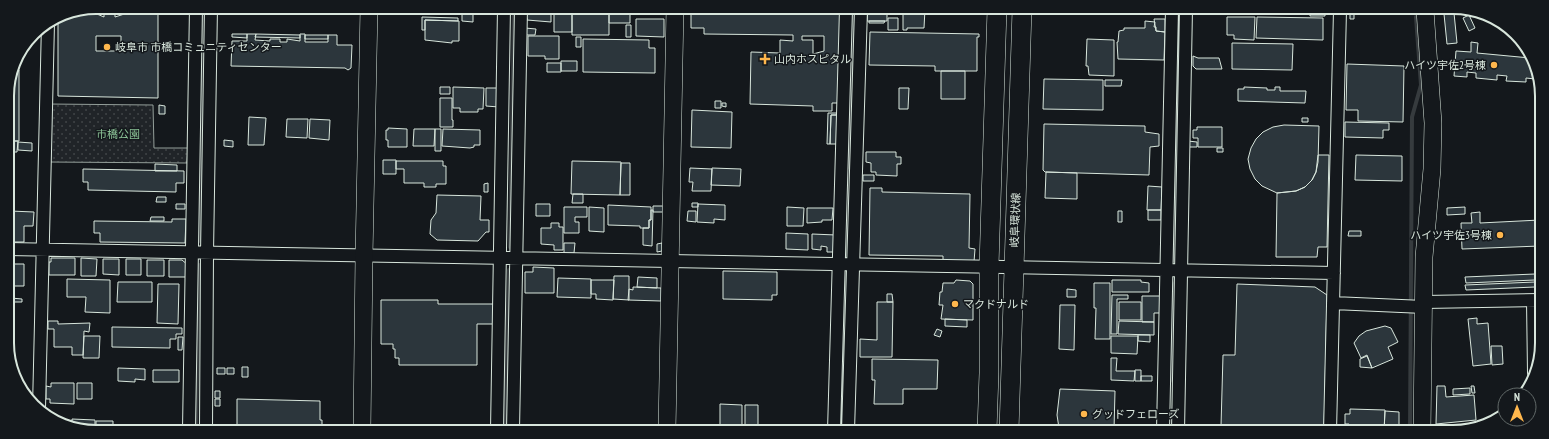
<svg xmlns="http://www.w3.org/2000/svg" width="1549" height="439" viewBox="0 0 1549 439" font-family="'PT Sans Narrow','Noto Sans JP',sans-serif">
  <defs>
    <pattern id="park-dots" width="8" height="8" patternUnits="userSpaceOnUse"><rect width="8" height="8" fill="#202428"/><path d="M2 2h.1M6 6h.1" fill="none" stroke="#404447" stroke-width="1.8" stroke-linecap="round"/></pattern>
  </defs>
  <rect width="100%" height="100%" fill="#14181c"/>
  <path fill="url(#park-dots)" stroke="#939e99" d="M48,104L153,105L154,148H188L187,163L48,162Z"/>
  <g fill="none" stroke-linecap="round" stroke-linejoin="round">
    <path stroke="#363b3e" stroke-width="4" d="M850,168L853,9
      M199,241L202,7
      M510,247L514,8
      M1173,260L1179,9
      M1170,381L1172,283
      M196,429L199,265
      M505,430L509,270
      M1410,432L1412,117L1421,85L1416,17"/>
  </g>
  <path fill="#2c363c" stroke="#d8e6dc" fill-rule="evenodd" d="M104,7H115V17L140,9V7H158V98L58,96V17L62,14L85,9L104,17ZM96,36H121V51H96Z
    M315,7L338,8V9H315Z
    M525,8H551V22L527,20V18H525Z
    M554,8H572V32H554Z
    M576,8H581V11H597V8H609V35H572V10H576Z
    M609,8H630V23H609Z
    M633,8H658V13H633Z
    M706,8L841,9L840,103H832V111H813V106L750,104L751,52L780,53V40L793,41V35L704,34V28H691V11H705ZM802,36H824V51L813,54V40H802Z
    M868,9H887V21H867Z
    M903,9H925L924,28H907V30H903Z
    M462,10H473V22L462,21Z
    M1310,10H1325V16H1310Z
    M1350,10H1354V19H1350Z
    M1454,13L1457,43L1447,44L1444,14Z
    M1469,15L1475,28L1469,31L1463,18Z
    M422,17L458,18V21L425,20V30H422Z
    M1227,17H1255L1254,40L1234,39V35H1227Z
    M1257,17L1323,18V40L1256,38Z
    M888,18H898V30H888Z
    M636,19H664V37L636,36Z
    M1154,19H1165V32L1156,31Z
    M425,20L459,21V41H452V43L425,40Z
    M869,21H885L884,23H869Z
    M1145,21L1155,22L1154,27H1156V31L1165,32L1164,60L1118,59L1117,42H1118L1119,31L1124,30V28H1145Z
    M626,25H631V37H626Z
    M525,28L536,29L535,35H525Z
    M870,32L979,34V37H977V71H935V66L869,65Z
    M232,34H247V38L232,37Z
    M247,34H256L255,40L270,41V39H280V42H287V39L300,41V34H305V42H328V35H337V45H352L351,68L348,70L345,68L231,66L232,41H247Z
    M256,34L300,35V38L255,37Z
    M305,35H328V39H305Z
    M528,36H559V59H545V56H528Z
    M576,37H581V47H576Z
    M583,39L649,40V48H655V73L583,72Z
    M1087,39L1114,40V76L1089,75L1088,66H1086Z
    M1471,42L1478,43L1477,53L1530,58L1540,79V84H1535V79L1526,78V82L1506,81L1507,76L1497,75V80L1476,78V73L1467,72V77L1454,76L1456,51L1471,52Z
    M1232,43L1293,44L1292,70L1232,69Z
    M1193,56L1198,58H1219L1222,69H1196L1193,66Z
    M561,61H577V71H561Z
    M547,63H561V72H547Z
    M1347,64L1404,66L1403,122L1358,121V110H1346Z
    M12,70H19V141H7L8,87Z
    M941,71H965V99H941Z
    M1044,79L1103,80V110L1043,109Z
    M1105,80H1122L1121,86H1105Z
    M440,87H450V94H440Z
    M453,87L484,88L483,109H478V112H460V108H453Z
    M1244,87L1267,88V90H1275V87H1280V91H1306L1305,103L1238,101V89H1244Z
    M486,88H499V107L486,106Z
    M899,88H909L908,109H899Z
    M440,98H452V120H453V127H440Z
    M715,101H721V108H715Z
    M722,103H726V107L722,106Z
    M159,105L165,106V114H159Z
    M692,110L732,112L731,148L691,147Z
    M828,113H839V115H831L830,144H827Z
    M831,115H839L838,144H830Z
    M249,117L266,118L264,145H248Z
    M1302,118H1308V122H1302Z
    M287,119H308L307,138L286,137Z
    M310,119L330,120L329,140L309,138Z
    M1345,122L1389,123V130H1383V138L1345,137Z
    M1044,124L1145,126V132L1159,134V146L1150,147L1149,175L1045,172L1043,170Z
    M1284,125L1319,126L1318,162L1316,172L1312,180L1305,187L1296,191L1277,193L1262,186L1255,179L1250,169L1248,159L1251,148L1256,139L1263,132L1273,127Z
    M1197,127H1222V147H1198V138H1193V130H1197Z
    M388,128L407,129V147H388V140H386V130H388Z
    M414,129H435L434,146H413Z
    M435,129H441V151H435Z
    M443,129L480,130V145H474V147L470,148L442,146Z
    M224,140L233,141V147L224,146Z
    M7,141H18L17,152H8Z
    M1188,141L1197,142V147H1188Z
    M18,142L32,143V151L18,150Z
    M1217,148H1223V152H1217Z
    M866,152H896V157H901V164H897V176L876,175V172H871V163L866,162Z
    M1318,155H1329L1327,247H1318L1317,257H1276L1277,193L1296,191L1305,187L1312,180L1316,172Z
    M1356,155L1402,156V181L1355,180Z
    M383,160H396V174H383Z
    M396,161H443V166H446V184H436V187H424V183H404V169H396Z
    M572,161L621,162L620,195L571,194Z
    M621,163H630V195H620Z
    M155,164L177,165V171H155Z
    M690,168L712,169L711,191H692L693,182H689Z
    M712,168L741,169L740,186L711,185Z
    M83,169L184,171V183H176V192L88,190V182H83Z
    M1046,172L1077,173V199L1045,198Z
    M8,174H9L8,204Z
    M863,175H874V181H863Z
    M488,183V192H484V184Z
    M1148,186L1162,187L1161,210H1147Z
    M870,188H882V192L970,194L969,248L975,249L974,262H943V256L869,255Z
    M573,194H583V203H572Z
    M437,195L481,196L480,220H489V232H486L478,241L437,240L430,234L431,220L436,213Z
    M157,197H166V202H156Z
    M692,203H698V207H692Z
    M176,204H185V209H176Z
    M536,204H550V216H536Z
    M698,204L725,205V220L714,219V223L697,222Z
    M608,205L651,207V220H649V228H640V226L608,225Z
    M653,206H663V212H653Z
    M564,207H587V217H575V222H579V233H564Z
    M589,207L604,208V232L589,231Z
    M787,207L804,208L803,226H787Z
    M1465,207V214L1447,215V208Z
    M807,208H833L832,220H822V222L807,223Z
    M651,210H653L652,246L643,245V228H649V220H651Z
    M1148,210H1161V220H1148Z
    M10,211L34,212L33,226H24V242H9Z
    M688,211H696V222L687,221Z
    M1118,211H1122V222H1118Z
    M1480,212V223L1540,220V246L1462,249L1461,223H1472L1471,213Z
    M151,217H164V221H150Z
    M172,219H186L185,243L100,242V233H94V221L172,222Z
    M551,223H559V227H563V250H554V245L541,244V228H551Z
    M1349,231H1361V236H1348Z
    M786,233L808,234V250L786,249Z
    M812,234L836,235V252H827V247L821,246V250L812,249Z
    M564,243H575L574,253H564Z
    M662,243V251L657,252V244Z
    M51,258H75V275H49V262H51Z
    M81,258L97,259L96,276H81Z
    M103,259H119V275L103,274Z
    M126,259H141V275H126Z
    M147,260H164V276H147Z
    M169,260H182L188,265V277H169Z
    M8,264H24V286H8Z
    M533,267L554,268V293H525V272H533Z
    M723,271L777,272V295H772V300L723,299Z
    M1535,274V280L1466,283L1465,277Z
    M614,276H629V300L613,299Z
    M638,277L657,278V288L637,287Z
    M558,278L591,279V298L557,297Z
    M67,279L110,280V313L85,312L86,297H67Z
    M591,280H614L613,300L596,299V294H591Z
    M956,280L970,281L973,284V320L941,319L943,305H939L940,292H942L943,283H954Z
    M1112,280H1141V282L1149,283V292H1112Z
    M118,282H152V302H117Z
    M1535,282V287L1466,290L1465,285Z
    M1094,283H1110V339H1095L1096,308H1094Z
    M158,284H179L178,324L157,323Z
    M1237,284L1315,287L1327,295L1324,432L1234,431L1235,426H1221L1223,355H1235Z
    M633,287L661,288V301L628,300L629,289L633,290Z
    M1067,289L1076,290V297H1067Z
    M887,294H892L893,302H887Z
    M1112,295H1128V299H1117V334H1111Z
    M1142,296H1161V313H1154V322H1142Z
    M11,298L22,299V302H11Z
    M381,300H438V304H494V324H477V365H399V358H395V349H393V344H381Z
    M877,302H893L892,357H860V339L877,340Z
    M1119,302H1141V320H1119Z
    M1060,305H1075L1074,350L1059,349Z
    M1477,318V324L1488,323L1491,364L1473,366L1468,319Z
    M945,319L967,320V327L945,326Z
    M48,321H58V324L90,323L89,332L84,331L83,355H72V347H54V329H48Z
    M1119,321L1154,322V335L1118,334Z
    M1385,326L1391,328L1398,342L1388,347L1393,359L1372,368L1367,355L1361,358L1354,343L1359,336L1366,331Z
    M112,327L182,328V334H176V339H170V348L112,347Z
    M937,329L942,331L940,337L934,335Z
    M1138,335H1150V342L1138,341Z
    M84,336H100L99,358H83Z
    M1111,336H1138L1137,354L1111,353Z
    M178,337H183L182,350H178Z
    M1491,346H1502L1503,364L1492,365Z
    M1367,356L1372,368L1360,367V359Z
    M1111,358H1117L1116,371H1135L1134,381L1111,380Z
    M872,359L938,360L937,389H903V404H874L875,380H872Z
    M242,367H248V377H242Z
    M118,368L145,369V380L135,379V382L118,381Z
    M217,368H225V374H217Z
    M227,368H234V374H227Z
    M153,370H179V382H153Z
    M1135,370H1141V381H1135Z
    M1141,376H1152V381H1141Z
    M51,383H74V404L50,403V399H46V386L51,387Z
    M77,383H92V399H77Z
    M1437,386H1445L1446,397L1474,395L1476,420L1436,424Z
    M1471,386H1474L1475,393H1472Z
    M1470,388V394L1453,395V389Z
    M1060,389L1115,391L1114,430L1059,428L1057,415Z
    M215,391H220V398H215Z
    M215,399H220V406H215Z
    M237,399L320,401V420H322V430L237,429Z
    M720,404L742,405V427L720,426Z
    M745,405H758V427L745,426Z
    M1350,409L1385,410L1384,432L1349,431V424H1345V414H1350Z
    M1385,411L1399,412V432H1384Z
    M58,419L69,420V427Z
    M72,419L95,420V429H73L72,428Z
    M96,421H113V429H96Z"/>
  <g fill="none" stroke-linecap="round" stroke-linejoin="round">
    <defs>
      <path id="street" d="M8,249L1334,273
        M1533,301L1534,373
        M1424,302L1539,300
        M1333,303L1424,307
        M39,408L48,23
        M189,429L196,7
        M206,429L207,253L211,7
        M497,430L504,8
        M513,430L521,8
        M834,431L846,9
        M848,431L861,9
        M1163,431L1172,9
        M1178,431L1186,9
        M1330,432L1340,10"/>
      <path id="secondary" d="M362,430L364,256L369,8
        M667,430L675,8
        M1422,432L1424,257L1432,169L1433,123L1425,10"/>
      <path id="primary" d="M987,431L989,373V266L997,9
        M1009,431L1022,9"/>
    </defs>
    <use href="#street" stroke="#d8e6dc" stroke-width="14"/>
    <use href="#secondary" stroke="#d8e6dc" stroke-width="18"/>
    <use href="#primary" stroke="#d8e6dc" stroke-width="20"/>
    <use href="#street" stroke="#14181c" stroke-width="12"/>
    <use href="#secondary" stroke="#14181c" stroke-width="17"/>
    <use href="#primary" stroke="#14181c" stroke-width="19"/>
  </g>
  <g fill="#ffb74d" stroke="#14181c" stroke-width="1.5">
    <circle cx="107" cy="47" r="4"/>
    <path d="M763 53h4v4h4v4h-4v4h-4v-4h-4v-4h4z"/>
    <circle cx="1494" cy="65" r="4"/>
    <circle cx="1500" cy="235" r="4"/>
    <circle cx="955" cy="304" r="4"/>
    <circle cx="1084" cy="414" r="4"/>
  </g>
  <g text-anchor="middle" stroke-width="3" stroke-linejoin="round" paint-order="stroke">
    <g font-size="11" fill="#d8e6dc" stroke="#14181c" text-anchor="start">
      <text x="115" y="51">岐阜市 市橋コミュニティセンター</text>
      <text x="774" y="63">山内ホスピタル</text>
      <text x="1486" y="69" text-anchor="end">ハイツ宇佐2号棟</text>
      <text x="1492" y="239" text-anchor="end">ハイツ宇佐3号棟</text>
      <text x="963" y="308">マクドナルド</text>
      <text x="1092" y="418">グッドフェローズ</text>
    </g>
    <g font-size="11" fill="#8ac095" stroke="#14181c">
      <text x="118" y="138">市橋公園</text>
    </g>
    <g font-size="11" fill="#d8e6dc" stroke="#14181c">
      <text transform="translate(1015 220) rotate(-88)" y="4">岐阜環状線</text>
    </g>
  </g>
  <path d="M0 0H1549V439H0ZM96 14H1453A82 82 0 0 1 1535 96V343A82 82 0 0 1 1453 425H96A82 82 0 0 1 14 343V96A82 82 0 0 1 96 14Z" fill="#14181c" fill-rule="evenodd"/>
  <path fill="none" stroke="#d8e6dc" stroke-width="2" d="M96 14H1453A82 82 0 0 1 1535 96V343A82 82 0 0 1 1453 425H96A82 82 0 0 1 14 343V96A82 82 0 0 1 96 14Z"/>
  <g transform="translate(1517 407)"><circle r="19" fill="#14181c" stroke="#626a69"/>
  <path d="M0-3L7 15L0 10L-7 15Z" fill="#ffb74d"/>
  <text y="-6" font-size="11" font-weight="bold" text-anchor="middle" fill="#d8e6dc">N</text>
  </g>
</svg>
